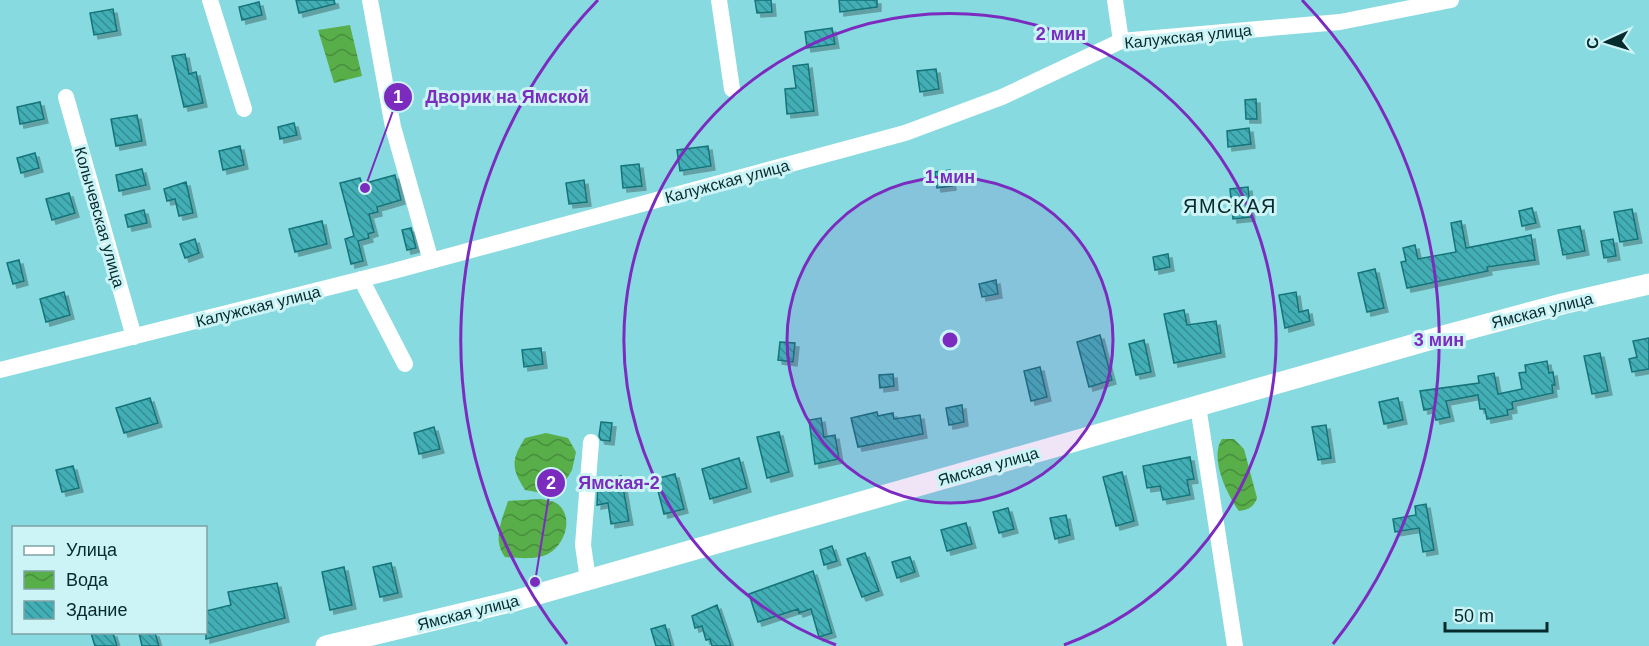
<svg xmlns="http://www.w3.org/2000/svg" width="1649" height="646" viewBox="0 0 1649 646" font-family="Arial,sans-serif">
  <defs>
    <pattern id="water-waves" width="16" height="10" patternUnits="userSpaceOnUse" patternTransform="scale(1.5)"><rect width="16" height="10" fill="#58ae49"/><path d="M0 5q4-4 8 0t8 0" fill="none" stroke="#478e3d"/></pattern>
    <pattern id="building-back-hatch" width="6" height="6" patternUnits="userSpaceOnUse" patternTransform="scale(1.5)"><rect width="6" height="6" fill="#42aeb5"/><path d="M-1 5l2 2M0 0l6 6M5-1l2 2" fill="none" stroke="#358e94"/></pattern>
    <filter id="shadow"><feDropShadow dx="4" dy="4" stdDeviation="0" flood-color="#0004"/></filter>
  </defs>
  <rect width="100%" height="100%" fill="#87dadf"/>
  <path fill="url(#water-waves)" d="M350,25L362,76L334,83L318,30Z
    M546,433L568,438L576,452L572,470L560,490L542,493L525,490C511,468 511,460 525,438Z
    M1222,439H1234L1244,449L1257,498C1254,507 1248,510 1239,511C1227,495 1209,457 1222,439Z
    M541,499C546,500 555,501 559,505C574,519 564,546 548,554C536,560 519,558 505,557C492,540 502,520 508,501Z"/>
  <path fill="url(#building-back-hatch)" stroke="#147378" stroke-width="1.5" filter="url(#shadow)" d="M296,0H334L335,4L299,13Z
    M755,0H771L772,12L757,13Z
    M839,0H877V7L840,12Z
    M259,2L262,15L242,20L239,7Z
    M113,9L117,31L94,35L90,13Z
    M832,28L835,44L807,48L805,32Z
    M185,54L189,74L196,72L203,103L184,107L172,56Z
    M808,64L814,111L787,114L785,89L796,88L793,66Z
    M936,69L939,89L920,92L917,71Z
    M1256,99L1257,119H1246L1245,100Z
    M40,102L44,119L20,124L17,107Z
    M137,115L142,141L116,146L111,119Z
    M294,123L297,135L280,139L278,127Z
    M1249,128L1251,144L1228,147L1227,131Z
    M240,146L244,165L223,170L219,151Z
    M708,146L711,166L680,171L677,150Z
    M35,153L39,168L21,173L17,158Z
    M639,164L642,186L623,188L621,166Z
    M142,169L146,185L119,191L116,175Z
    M950,170L952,186L937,188L935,172Z
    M395,175L401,200L377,207L378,212L369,214L374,232L368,234L369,238L358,241L363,261L351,264L345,239L354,236L340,183L360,178L362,184Z
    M584,180L587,202L569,204L566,183Z
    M186,182L193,213L179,216L175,199L167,201L164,189Z
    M1248,187L1251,217L1233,219L1230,189Z
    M69,193L75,213L52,220L46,199Z
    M1532,208L1536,223L1522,226L1519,211Z
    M1632,209L1638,239L1620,242L1614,212Z
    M144,210L147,223L128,227L125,215Z
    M322,221L327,244L295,252L289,229Z
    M1461,221L1466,248L1531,235L1535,260L1487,267L1488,271L1407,288L1401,262L1406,261L1403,248L1415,245L1418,259L1456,252L1451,223Z
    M1580,226L1585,251L1563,255L1558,230Z
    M411,228L416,248L407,250L402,230Z
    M195,239L199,253L185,258L180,244Z
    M1613,239L1616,256L1604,258L1601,241Z
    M1168,254L1170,267L1155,270L1153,257Z
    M19,260L24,281L13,284L7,263Z
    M1375,269L1384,308L1367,312L1358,273Z
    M996,280L998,294L982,297L979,284Z
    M64,292L70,315L46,322L40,299Z
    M1296,292L1299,312L1308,310L1310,321L1285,328L1279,295Z
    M1184,310L1187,325L1216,321L1221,353L1174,363L1164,314Z
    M1100,335L1112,380L1089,387L1077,342Z
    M1649,338V369L1632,372L1629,359L1637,357L1633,341Z
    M1144,340L1151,372L1136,375L1129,344Z
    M780,342L795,343L793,362L778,360Z
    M541,348L543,364L524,367L522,350Z
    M1600,353L1608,391L1592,394L1584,356Z
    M1547,361L1549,373L1553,372L1555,385H1552L1553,393L1512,402L1513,409L1507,410L1508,415L1487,419L1485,409H1480L1478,395L1446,401L1450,417L1436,420L1433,408L1424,410L1420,391L1479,383L1478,376L1494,373L1498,394L1522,389L1519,373L1526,372L1525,365Z
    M1040,367L1047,397L1031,401L1024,371Z
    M893,374L894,386L880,388L879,375Z
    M150,398L158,423L124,433L116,408Z
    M1398,398L1403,420L1384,424L1379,402Z
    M962,405L964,422L949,425L946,408Z
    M877,412L878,416L893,413L894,419L920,415L923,434L858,447L851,418Z
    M821,418L824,437L835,435L839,459L815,464L809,420Z
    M601,422L612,423L610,441L601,440L599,436Z
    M1326,425L1331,458L1318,460L1312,427Z
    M434,427L440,449L419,454L414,433Z
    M779,432L789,472L767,478L757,437Z
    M1190,457L1194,479L1187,480L1190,495L1163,500L1160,486L1147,488L1143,466Z
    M739,458L747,488L710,499L702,469Z
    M73,466L79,488L62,492L56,470Z
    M1122,472L1134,521L1116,526L1103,477Z
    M675,474L684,509L664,514L655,479Z
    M621,476L629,521L611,524L608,503L597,505L598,482Z
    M1426,504L1434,550L1423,552L1419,528L1395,532L1393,519L1416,515L1415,506Z
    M1008,508L1014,529L999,533L993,512Z
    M1066,515L1070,535L1055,539L1050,518Z
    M966,523L972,544L947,551L941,530Z
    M832,546L837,561L824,565L820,550Z
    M865,553L879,591L862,597L847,559Z
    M910,557L915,572L897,578L892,562Z
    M391,563L398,593L380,597L373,567Z
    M344,567L352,605L330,610L322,572Z
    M813,571L832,633L819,637L811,609L799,613L798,609L758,622L749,594Z
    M277,583L285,618L206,639V611L231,605L228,592Z
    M717,605L731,646H712L710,639L706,640L702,626L695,628L692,616Z
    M665,625L671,646H656L651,629Z
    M91,633H113L117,646H95Z
    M139,633H155L159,646H142Z"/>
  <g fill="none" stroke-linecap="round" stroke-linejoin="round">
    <path stroke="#fff" stroke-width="16" d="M210,0L244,109
      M370,0L393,127L431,261
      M719,0L732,89
      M1115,0L1121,41
      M66,97L134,337
      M361,279L405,364
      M0,370L390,272L905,133L1002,97L1121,41L1340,22L1451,0
      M1198,406L1235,646
      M588,580L583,545L591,442"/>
    <path stroke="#fff" stroke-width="21" d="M326,646L514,601L1443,336L1562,304L1649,284"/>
  </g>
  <circle cx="950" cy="340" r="163" fill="#7b2cbf" fill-opacity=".12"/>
  <g fill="none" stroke="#7b2cbf" stroke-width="3">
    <circle cx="950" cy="340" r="163"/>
    <path d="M836 645A326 326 0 1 1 1064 645"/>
    <path d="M567 644A489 489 0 0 1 598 0M1302 0A489 489 0 0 1 1333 644"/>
  </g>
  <g text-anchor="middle" stroke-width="6" stroke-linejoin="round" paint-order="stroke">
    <g font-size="16" fill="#052b2d" stroke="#ccf3f6">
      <text transform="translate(1188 36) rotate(-6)" y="6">Калужская улица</text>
      <text transform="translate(727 181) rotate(-15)" y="6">Калужская улица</text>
      <text transform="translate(100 217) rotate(74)" y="6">Колычевская улица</text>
      <text transform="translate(258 306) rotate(-14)" y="6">Калужская улица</text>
      <text transform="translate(1542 310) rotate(-14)" y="6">Ямская улица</text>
      <text transform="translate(988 466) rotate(-16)" y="6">Ямская улица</text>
      <text transform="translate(468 612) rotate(-14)" y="6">Ямская улица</text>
    </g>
    <g font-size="20" letter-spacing="1.5" fill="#052b2d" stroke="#ccf3f6">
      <text x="1230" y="213">ЯМСКАЯ</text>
    </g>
  </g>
  <circle cx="950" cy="340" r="9" fill="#7b2cbf" stroke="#ccf3f6" stroke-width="3"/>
  <g font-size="18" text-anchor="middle" font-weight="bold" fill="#7b2cbf" stroke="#ccf3f6" stroke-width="6" stroke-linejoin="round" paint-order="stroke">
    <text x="1061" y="40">2 мин</text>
    <text x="950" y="183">1 мин</text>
    <text x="1439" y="346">3 мин</text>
  </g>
  <path fill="none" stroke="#7b2cbf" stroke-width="2" d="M365 188L398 97M535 582L551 483"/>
  <g fill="#7b2cbf" stroke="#ccf3f6" stroke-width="2">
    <circle cx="365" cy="188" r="6"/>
    <circle cx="535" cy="582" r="6"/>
    <circle cx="398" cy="97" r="15"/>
    <circle cx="551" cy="483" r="15"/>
  </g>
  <g font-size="18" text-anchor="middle" font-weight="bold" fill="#fff">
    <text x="398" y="103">1</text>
    <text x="551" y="489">2</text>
  </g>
  <g font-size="18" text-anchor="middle" font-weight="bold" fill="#7b2cbf" stroke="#ccf3f6" stroke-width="6" stroke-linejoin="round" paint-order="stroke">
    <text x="507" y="103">Дворик на Ямской</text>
    <text x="619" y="489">Ямская-2</text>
  </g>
  <rect x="12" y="526" width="195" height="108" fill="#ccf3f6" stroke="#7ca3a6" stroke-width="1.5"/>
  <rect x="24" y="546" width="30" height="9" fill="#ffffff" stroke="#7ca3a6" stroke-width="1.5"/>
  <text x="66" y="556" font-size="18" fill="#052b2d">Улица</text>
  <rect x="24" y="571" width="30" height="18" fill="url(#water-waves)" stroke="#7ca3a6" stroke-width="1.5"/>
  <text x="66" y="586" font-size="18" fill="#052b2d">Вода</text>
  <rect x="24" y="601" width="30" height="18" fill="url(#building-back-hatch)" stroke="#7ca3a6" stroke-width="1.5"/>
  <text x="66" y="616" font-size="18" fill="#052b2d">Здание</text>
  <g transform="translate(1607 42) rotate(266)" stroke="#ccf3f6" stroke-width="4.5" paint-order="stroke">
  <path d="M0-4.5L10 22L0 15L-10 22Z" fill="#052b2d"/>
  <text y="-9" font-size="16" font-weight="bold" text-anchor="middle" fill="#052b2d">С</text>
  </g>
  <path d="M1445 622v9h102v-9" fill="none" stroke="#052b2d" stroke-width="3"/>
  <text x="1454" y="622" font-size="18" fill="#052b2d" stroke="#ccf3f6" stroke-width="4.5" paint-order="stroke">50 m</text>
</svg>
